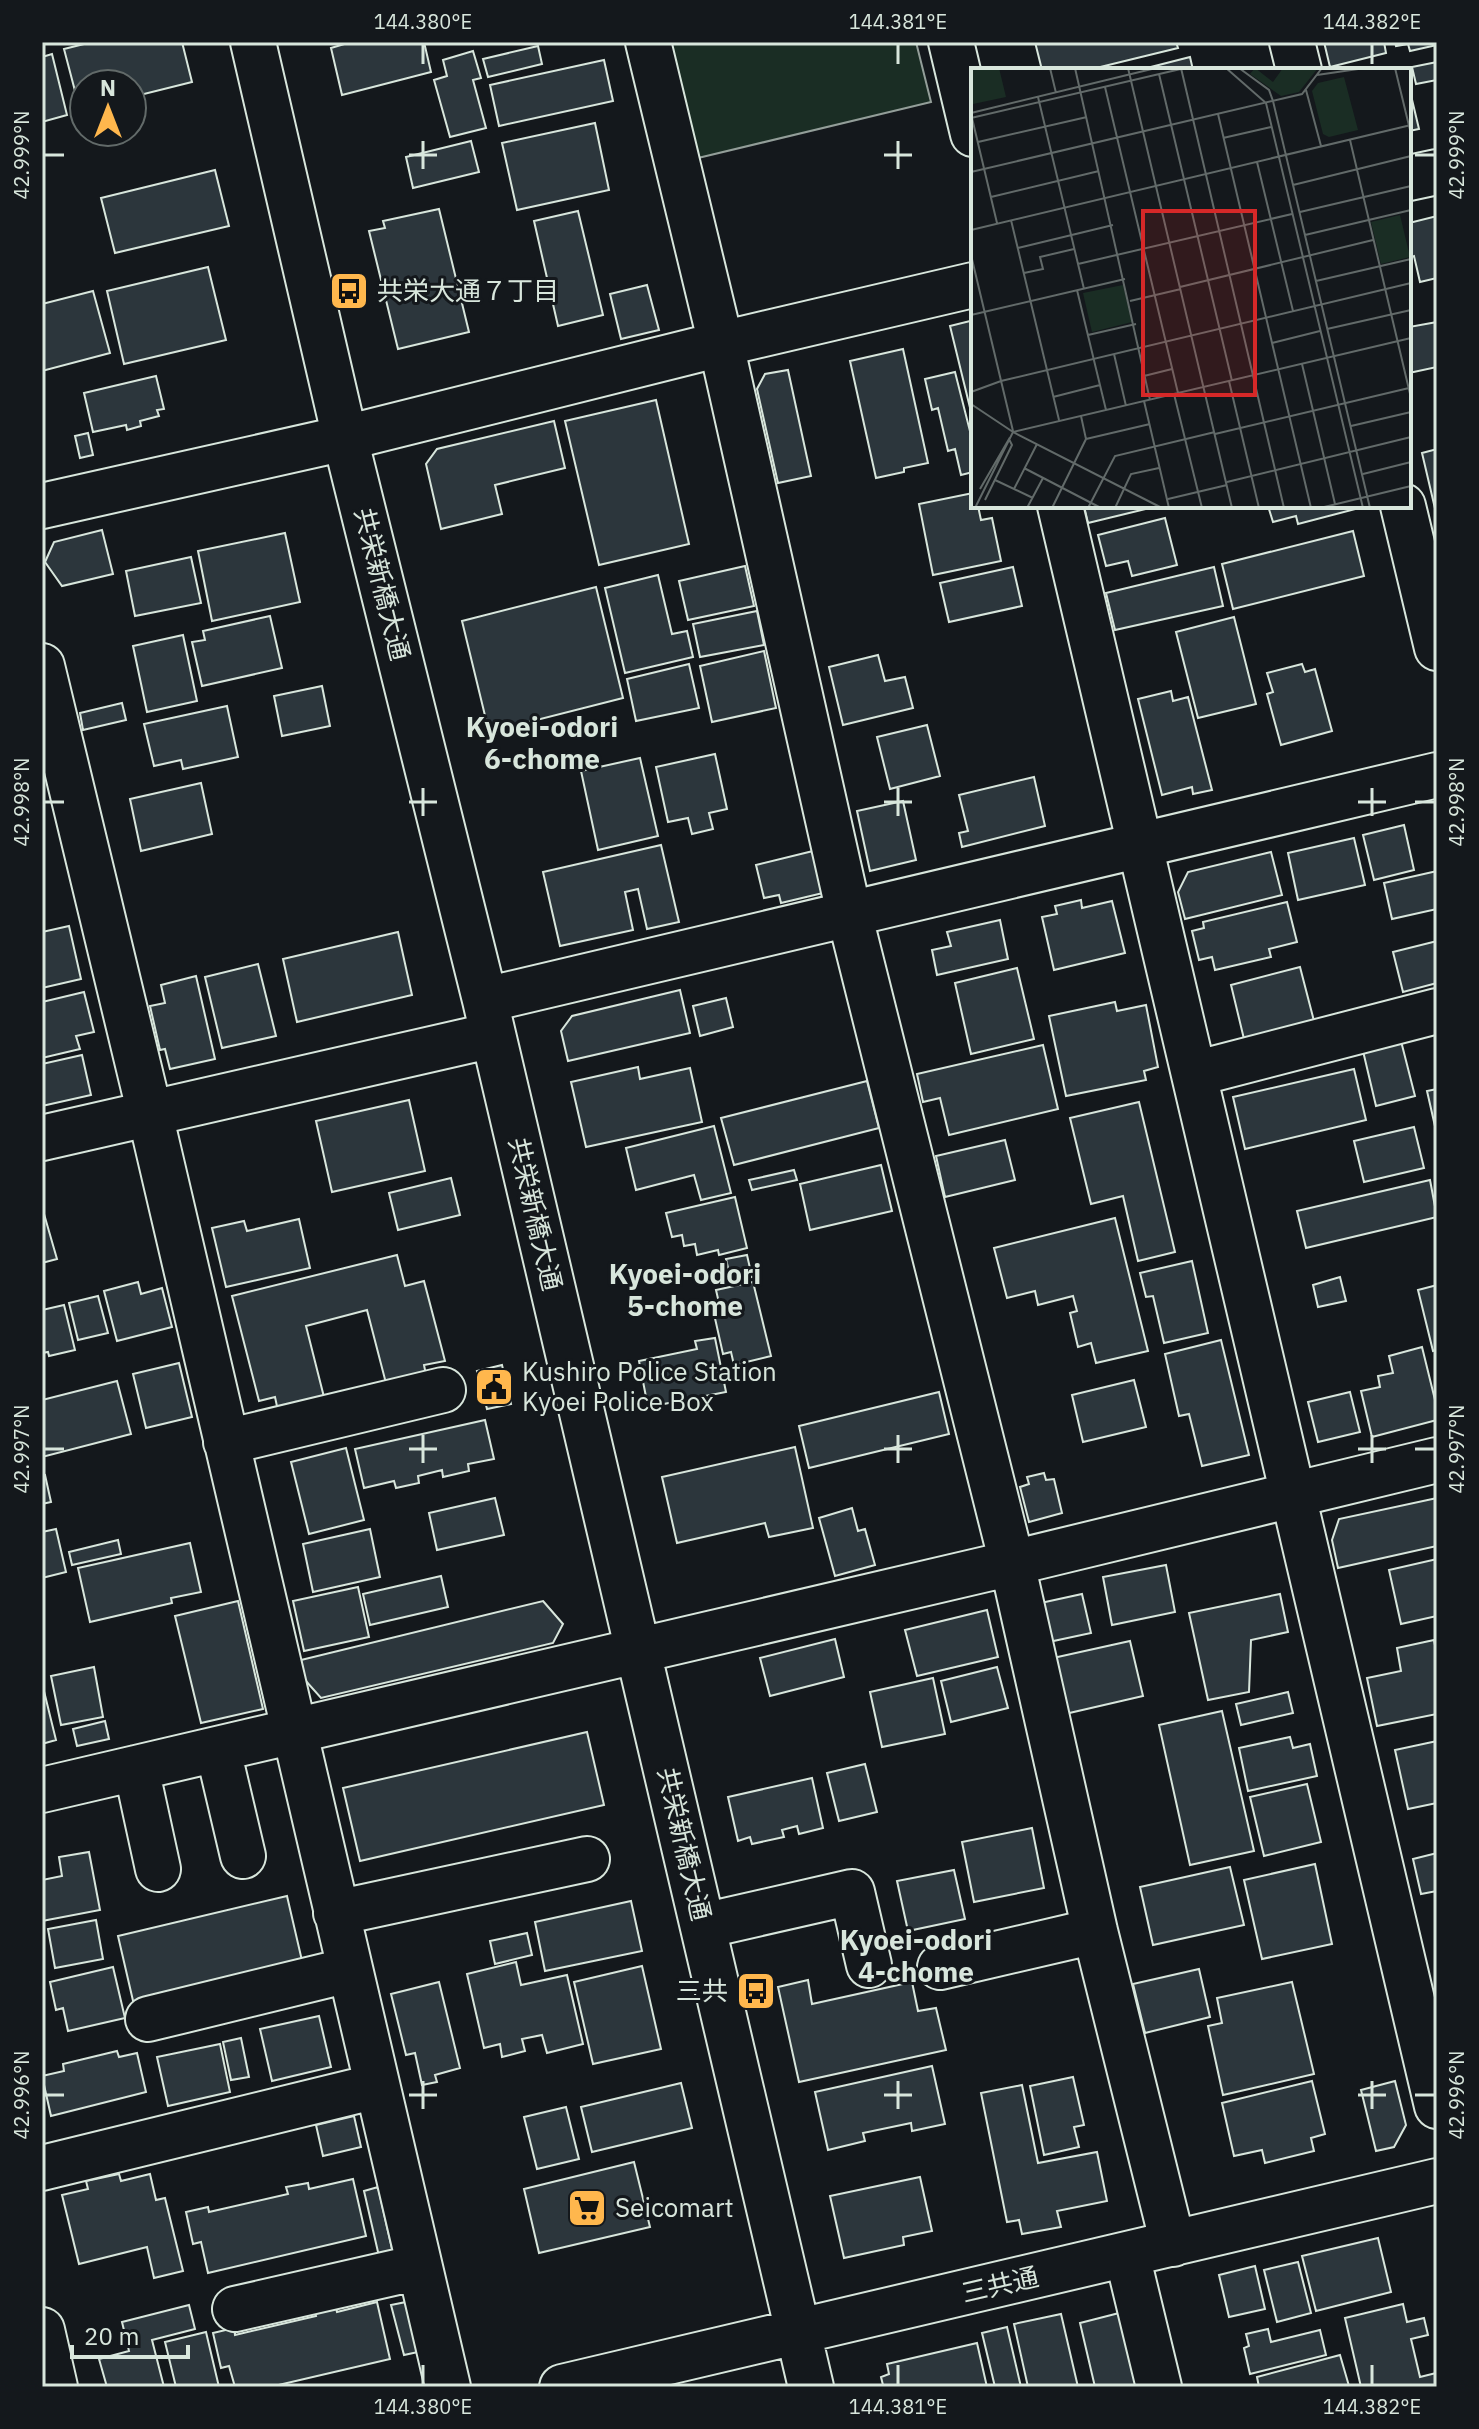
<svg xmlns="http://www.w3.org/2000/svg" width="1479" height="2429" viewBox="0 0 1479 2429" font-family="'IBM Plex Sans','Noto Sans JP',sans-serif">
  <rect width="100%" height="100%" fill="#14181c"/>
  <path fill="#1a2d24" stroke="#939e99" stroke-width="2" d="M670,42H916L931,102L698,158Z"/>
  <path fill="#2c363c" stroke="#d8e6dc" stroke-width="2" d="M92,42H182L192,82L132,97V84H84V108L80,110L64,49Z
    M351,42H424L431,72L342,95L331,48Z
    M1035,42H1176L1178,48L1088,70H1042Z
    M1324,42H1384L1386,53L1330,67Z
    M1395,42H1437V45L1410,51L1408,44L1396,46Z
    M538,46L542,64L488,77L483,59Z
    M473,51L481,78L473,80L486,128L450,137L434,80L447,76L443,60Z
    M52,54L67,115L42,122V57Z
    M1190,57L1193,70H1148L1147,68Z
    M604,60L613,101L499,126L490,85Z
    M1437,62V80L1416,84L1412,67Z
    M1409,87L1419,129L1409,131Z
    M595,123L609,190L517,210L502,143Z
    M471,141L479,172L413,188L406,157Z
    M215,170L229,226L115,253L101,198Z
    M439,209L469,332L398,349L369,231L385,228L383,221Z
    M578,211L603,315L558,326L534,221Z
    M1437,216V278L1420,282L1414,256L1409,258V223Z
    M208,267L226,340L124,364L107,291Z
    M647,285L659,330L621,339L610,294Z
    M93,291L110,353L42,371V304Z
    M970,321L973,322V420L950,326Z
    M1437,322V367L1409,373V327Z
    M903,349L928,463L904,468V472L876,478L850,361Z
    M788,370L811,476L778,483L757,389L765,374Z
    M955,372L973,443V472L961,475L955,449L948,451L938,408L932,410L925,379Z
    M156,376L164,409L157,410L159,416L140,421L141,426L127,430L126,425L93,432L84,393Z
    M656,400L689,544L599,565L565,421Z
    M554,421L565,468L495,485L502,514L441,529L426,464L437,449Z
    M88,433L93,455L80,458L75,436Z
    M1437,449V517L1422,453Z
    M973,493V506H978L981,520L992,518L1001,561L933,575L919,504Z
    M1084,506H1158L1088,523Z
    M1268,506H1363V507L1298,524L1296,516L1273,522Z
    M1165,518L1177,565L1132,576L1128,561L1106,566L1098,535Z
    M102,530L113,574L62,586L45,562L54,542Z
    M1353,531L1364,576L1233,609L1222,564Z
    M285,533L300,602L212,621L198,551Z
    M191,557L201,603L135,616L126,571Z
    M745,566L754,606L688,620L679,581Z
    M1013,567L1022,606L949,622L940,583Z
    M1214,567L1223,606L1115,630L1106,593Z
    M658,575L672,634L687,631L693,657L625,673L605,588Z
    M596,587L623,698L489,732L462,621Z
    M757,611L764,645L700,657L693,624Z
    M270,616L282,668L202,686L192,642L205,640L203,631Z
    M1234,617L1256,704L1198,718L1176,632Z
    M183,635L197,701L147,712L133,646Z
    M764,651L776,708L712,722L700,666Z
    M878,655L885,681L905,677L913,708L843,725L829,667Z
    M689,664L699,708L636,721L627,679Z
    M1302,664L1305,672L1315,669L1332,731L1281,745L1267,694L1273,692L1267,673Z
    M322,686L330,726L282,736L274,696Z
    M1171,691L1173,701L1188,697L1212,790L1193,794L1192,787L1162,795L1138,699Z
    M122,703L126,720L83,730L80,713Z
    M227,706L238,757L183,769L181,760L154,766L144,724Z
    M927,725L940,776L890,789L877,737Z
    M715,754L727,809L709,813L713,829L692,834L688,818L668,822L656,767Z
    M640,758L658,836L598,850L581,771Z
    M1034,777L1045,826L962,847L959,833L968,831L959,795Z
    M201,783L212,834L141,851L130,799Z
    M903,801L916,860L870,871L857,811Z
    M1404,825L1414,870L1374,880L1363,835Z
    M1354,838L1365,885L1298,900L1288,853Z
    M661,845L679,922L647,929L638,889L625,892L633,930L560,946L543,872Z
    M813,851L823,893L781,903L779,895L764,898L756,865Z
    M1271,852L1282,895L1185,919L1178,892L1188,872Z
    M1437,871V909L1392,919L1384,883Z
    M1081,900L1082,908L1112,901L1125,953L1054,970L1042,917L1057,914L1055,906Z
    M1287,902L1297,942L1269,949L1271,957L1215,970L1212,957L1199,960L1192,931L1204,928L1203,922Z
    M1000,920L1008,959L937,975L932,950L951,946L947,932Z
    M69,926L81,979L42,988V932Z
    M398,932L412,995L297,1022L283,959Z
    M1437,941V983L1403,992L1393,952Z
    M258,964L276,1036L222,1048L205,977Z
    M1300,967L1314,1021L1244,1039L1231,985Z
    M1017,968L1034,1039L971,1054L955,983Z
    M196,976L215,1059L170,1069L165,1049L160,1050L150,1006L165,1003L161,985Z
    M680,990L690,1033L568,1061L561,1031L572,1016Z
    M84,992L94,1032L76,1036L80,1049L42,1058V1002Z
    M726,998L733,1027L700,1036L693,1006Z
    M1115,1002L1117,1011L1146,1005L1158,1067L1144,1071L1146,1080L1066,1096L1049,1016Z
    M1401,1041L1415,1096L1376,1106L1363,1051Z
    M1043,1045L1058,1109L949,1135L940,1098L923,1102L917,1074Z
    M82,1055L91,1095L42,1106V1064Z
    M638,1067L640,1079L690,1068L702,1122L586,1147L571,1082Z
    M1354,1069L1366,1120L1245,1149L1233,1097Z
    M867,1081L879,1128L734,1165L721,1118Z
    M1437,1089V1135L1427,1091Z
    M409,1100L425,1171L332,1192L316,1121Z
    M1139,1102L1175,1252L1138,1261L1123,1196L1091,1204L1070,1118Z
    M714,1126L731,1193L701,1200L694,1175L636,1190L626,1148Z
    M1414,1127L1424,1168L1364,1182L1354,1141Z
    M1005,1140L1015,1180L945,1197L936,1156Z
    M881,1165L892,1211L810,1230L800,1184Z
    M794,1170L797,1180L752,1190L749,1180Z
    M451,1178L460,1215L398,1230L389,1193Z
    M1430,1180L1437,1217L1306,1248L1297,1211Z
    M735,1197L747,1248L719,1255L718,1250L697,1255L695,1244L684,1246L682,1235L672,1237L666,1213Z
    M42,1207L57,1259L42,1263Z
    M1115,1218L1148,1351L1096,1363L1091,1343L1078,1347L1070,1313L1077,1311L1073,1296L1038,1305L1035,1291L1007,1298L994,1248Z
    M299,1219L310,1268L226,1287L212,1228L244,1221L247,1231Z
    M397,1255L405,1286L424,1281L445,1361L424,1365L426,1375L388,1391L367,1310L306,1326L326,1405L278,1411L275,1397L259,1401L232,1296Z
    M747,1255L752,1277L731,1281L726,1259Z
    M1192,1261L1208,1333L1164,1343L1153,1296L1146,1297L1140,1273Z
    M1340,1277L1346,1301L1318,1307L1313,1285Z
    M138,1282L141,1294L162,1288L172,1327L117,1341L104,1291Z
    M753,1282L771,1356L734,1365L731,1352L723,1354L712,1305L719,1303L716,1290Z
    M1437,1285V1350L1433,1351L1418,1290Z
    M98,1296L108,1333L78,1340L69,1303Z
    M64,1305L75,1350L49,1356L48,1352L42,1353V1310Z
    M715,1338L726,1392L648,1407L639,1361L697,1349L695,1341Z
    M1221,1340L1249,1455L1202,1466L1189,1414L1179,1416L1165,1354Z
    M1422,1347L1437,1408V1420L1372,1437L1361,1391L1380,1387L1378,1376L1393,1373L1389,1356Z
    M179,1363L192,1417L146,1428L133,1374Z
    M502,1365L511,1404L487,1409L477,1371Z
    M1134,1380L1146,1427L1083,1442L1072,1395Z
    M117,1381L131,1434L42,1457V1400Z
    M939,1392L949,1434L809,1468L799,1426Z
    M1350,1392L1360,1432L1318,1442L1308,1402Z
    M485,1420L494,1459L468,1464L469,1471L443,1477L442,1470L418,1476L419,1483L396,1488L394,1481L364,1488L355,1449Z
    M795,1447L813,1528L769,1537L765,1523L677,1543L662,1477Z
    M346,1448L364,1520L309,1534L291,1462Z
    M1044,1473L1046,1480L1054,1479L1062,1513L1029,1522L1020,1487L1029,1484L1027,1477Z
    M45,1475L51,1502L42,1504V1476Z
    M495,1498L504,1535L437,1550L429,1513Z
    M1437,1498V1546L1338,1568L1332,1540L1339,1519Z
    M852,1508L858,1531L865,1529L875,1565L835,1576L819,1518Z
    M56,1529L66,1572L42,1578V1532Z
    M370,1529L380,1577L313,1592L303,1544Z
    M118,1540L121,1554L72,1565L69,1552Z
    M190,1543L201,1592L171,1598L172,1603L90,1622L78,1568Z
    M1437,1559V1616L1401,1624L1389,1570Z
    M1166,1565L1175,1612L1112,1625L1103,1577Z
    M441,1576L448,1607L370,1625L363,1594Z
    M358,1587L369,1637L304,1651L293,1601Z
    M1082,1594L1091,1633L1044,1643L1036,1604Z
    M1280,1594L1288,1632L1251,1640L1249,1692L1208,1700L1189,1613Z
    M238,1601L263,1709L201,1723L175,1616Z
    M543,1601L563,1624L553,1643L321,1698L305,1680L301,1660Z
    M987,1610L998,1657L917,1676L905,1630Z
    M835,1639L844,1677L770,1696L760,1658Z
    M1434,1640L1437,1656V1714L1377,1726L1367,1678L1401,1671L1397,1648Z
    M1130,1641L1143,1696L1065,1714L1053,1658Z
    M94,1667L103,1717L61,1725L51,1676Z
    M997,1667L1008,1708L951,1722L941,1681Z
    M933,1678L945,1734L882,1747L870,1692Z
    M42,1683L56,1740L42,1744Z
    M1288,1692L1293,1713L1241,1725L1236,1704Z
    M1222,1711L1254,1851L1190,1865L1159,1725Z
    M105,1721L109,1739L77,1746L73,1729Z
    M587,1732L604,1805L360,1861L343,1788Z
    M1290,1737L1293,1748L1310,1744L1317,1776L1248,1791L1239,1748Z
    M1437,1741V1803L1408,1809L1395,1750Z
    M865,1764L877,1812L839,1821L827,1773Z
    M812,1778L823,1828L799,1834L797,1826L782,1830L784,1837L752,1844L750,1837L738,1841L728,1797Z
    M1307,1784L1321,1842L1264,1856L1250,1797Z
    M1032,1828L1044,1888L974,1902L962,1842Z
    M89,1852L100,1910L42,1921V1880L62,1876L59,1857Z
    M1437,1853V1891L1421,1894L1413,1859Z
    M1315,1864L1332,1944L1262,1959L1244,1880Z
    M1230,1867L1244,1925L1153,1945L1140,1887Z
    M954,1870L965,1919L908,1931L897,1881Z
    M287,1896L303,1965L134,2005L118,1936Z
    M631,1901L642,1951L545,1971L535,1922Z
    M96,1920L103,1959L55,1968L48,1929Z
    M527,1933L532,1955L495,1964L490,1941Z
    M516,1962L521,1985L567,1975L583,2044L547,2053L542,2035L522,2039L525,2051L502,2057L500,2044L484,2048L467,1974Z
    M642,1966L661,2049L593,2064L574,1982Z
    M113,1967L125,2018L68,2031L63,2008L56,2010L50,1982Z
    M1199,1969L1210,2017L1145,2033L1133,1984Z
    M808,1980L812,2004L912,1982L918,2011L936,2008L946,2050L799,2082L778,1987Z
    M439,1982L460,2068L435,2075L437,2082L422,2085L415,2053L406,2055L391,1994Z
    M1292,1982L1314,2074L1223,2095L1208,2026L1222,2023L1217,1998Z
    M319,2016L331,2067L272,2081L260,2029Z
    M241,2038L249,2077L231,2080L223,2042Z
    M220,2044L230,2092L168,2106L157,2057Z
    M117,2051L119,2057L137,2053L146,2092L51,2116L42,2076L64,2071L63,2064Z
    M932,2066L945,2124L912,2131L911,2123L863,2133L865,2141L828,2150L815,2092Z
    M1073,2077L1084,2125L1074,2127L1079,2147L1044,2155L1030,2086Z
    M1312,2081L1325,2134L1311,2138L1314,2151L1265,2163L1262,2150L1234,2156L1222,2103Z
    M1395,2081L1406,2125L1394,2147L1376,2151L1361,2090Z
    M681,2083L692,2128L592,2152L581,2107Z
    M1022,2085L1038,2163L1097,2152L1107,2201L1057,2211L1061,2227L1022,2234L1019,2220L1007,2222L981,2093Z
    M566,2107L579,2159L537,2169L524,2117Z
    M354,2116L361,2147L323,2156L316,2125Z
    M634,2162L650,2227L539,2253L524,2189Z
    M119,2174L121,2181L150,2174L156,2200L165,2198L183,2271L154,2278L147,2247L79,2264L62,2195L88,2189L86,2181Z
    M920,2177L932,2231L903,2237L904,2245L844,2258L830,2196Z
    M353,2179L366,2236L208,2273L201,2242L193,2244L186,2212L208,2207L209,2212L288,2194L286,2187L308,2183L309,2189Z
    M378,2187L395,2262L381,2265L364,2191Z
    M1378,2238L1391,2292L1316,2311L1302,2256Z
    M1298,2262L1311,2313L1277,2322L1264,2270Z
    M1255,2266L1265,2309L1229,2317L1219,2275Z
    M377,2302L390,2359L270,2387H235L229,2366L221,2368L213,2333L234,2328L235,2335L316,2316L314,2309L335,2304L337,2312Z
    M406,2302L418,2352L404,2355L391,2305Z
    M1403,2304L1407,2322L1424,2318L1428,2335L1411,2339L1420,2377L1436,2373L1437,2387H1361L1345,2318Z
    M189,2305L195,2329L152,2340L164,2387H107L99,2359L129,2351L122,2322Z
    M1123,2312L1142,2387H1095L1080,2323Z
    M1061,2314L1078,2387H1028L1014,2324Z
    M1007,2327L1021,2387H995L982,2333Z
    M1268,2329L1271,2342L1320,2330L1326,2355L1250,2374L1244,2348L1249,2346L1246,2334Z
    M206,2332L219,2387H176L165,2342Z
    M977,2343L987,2387H875L883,2385L881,2377L889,2374L887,2364Z
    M1340,2355L1349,2386L1259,2387L1257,2377Z"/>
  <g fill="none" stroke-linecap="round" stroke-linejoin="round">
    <defs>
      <path id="minor" d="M253,42L345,438L485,1000L811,2387
        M648,42L721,344L849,913L1012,1563L1095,1931L1173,2244
        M951,42L973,134
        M1292,42L1299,70
        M1409,178L1437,172
        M42,506L345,438L721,344L973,285
        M1060,506L1437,2106
        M1403,506L1437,648
        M42,666L150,1114L448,2387
        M485,1000L1437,775
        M1194,1074L1437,1011
        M42,1138L493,1035
        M226,1442L443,1390
        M218,1750L243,1856
        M136,1768L158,1869
        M42,1790L1012,1563L1437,1460
        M336,1913L587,1859
        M703,1926L852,1892L869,1965
        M940,1967L1095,1931
        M148,2019L349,1970
        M42,2168L377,2086
        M1127,2255L1159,2387
        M235,2309L419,2267
        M42,2330L55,2387
        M562,2387L1437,2181"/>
    </defs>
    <use href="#minor" stroke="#d8e6dc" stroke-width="48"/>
    <use href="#minor" stroke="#14181c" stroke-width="44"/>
  </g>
  <path fill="none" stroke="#d8e6dc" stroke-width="3" d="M423,44V64M898,44V64M1372,44V64M423,141V169M898,141V169M44,155H64M409,155H437M884,155H912M1415,155H1435M423,788V816M898,788V816M1372,788V816M44,802H64M409,802H437M884,802H912M1358,802H1386M1415,802H1435M423,1435V1463M898,1435V1463M1372,1435V1463M44,1449H64M409,1449H437M884,1449H912M1358,1449H1386M1415,1449H1435M423,2081V2109M898,2081V2109M1372,2081V2109M44,2095H64M409,2095H437M884,2095H912M1358,2095H1386M1415,2095H1435M423,2365V2385M898,2365V2385M1372,2365V2385"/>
  <defs>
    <symbol id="bus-square" viewBox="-11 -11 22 22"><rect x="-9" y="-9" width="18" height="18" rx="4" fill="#ffb74d" stroke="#14181c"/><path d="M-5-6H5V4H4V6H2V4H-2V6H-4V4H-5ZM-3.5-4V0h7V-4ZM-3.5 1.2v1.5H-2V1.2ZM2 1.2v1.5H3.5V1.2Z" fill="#111"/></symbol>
    <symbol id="civic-square" viewBox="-11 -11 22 22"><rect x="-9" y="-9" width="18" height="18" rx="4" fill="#ffb74d" stroke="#14181c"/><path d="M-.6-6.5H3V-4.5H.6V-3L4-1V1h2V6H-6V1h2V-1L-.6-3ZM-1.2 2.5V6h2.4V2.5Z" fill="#111"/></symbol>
    <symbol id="supermarket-square" viewBox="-11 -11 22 22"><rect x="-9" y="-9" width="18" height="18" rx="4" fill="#ffb74d" stroke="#14181c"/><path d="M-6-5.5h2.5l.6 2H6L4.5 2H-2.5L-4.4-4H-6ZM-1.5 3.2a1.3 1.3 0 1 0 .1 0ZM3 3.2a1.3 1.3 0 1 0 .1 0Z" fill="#111"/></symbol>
  </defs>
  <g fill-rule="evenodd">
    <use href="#bus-square" x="327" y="269" width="44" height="44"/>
    <use href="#civic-square" x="472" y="1365" width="44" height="44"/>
    <use href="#bus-square" x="734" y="1969" width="44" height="44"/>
    <use href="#supermarket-square" x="565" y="2186" width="44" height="44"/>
  </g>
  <g text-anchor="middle" stroke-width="6" stroke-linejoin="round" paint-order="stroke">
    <g font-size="26" fill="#d8e6dc" stroke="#14181c" text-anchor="start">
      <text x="377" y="300">共栄大通７丁目</text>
      <text x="522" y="1381">Kushiro Police Station<tspan x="522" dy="30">Kyoei Police Box</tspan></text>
      <text x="728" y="2000" text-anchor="end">三共</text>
      <text x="615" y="2217">Seicomart</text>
    </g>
    <g font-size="26" fill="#d8e6dc" stroke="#14181c">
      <text transform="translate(382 584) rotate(76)" y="9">共栄新橋大通</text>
      <text transform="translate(535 1214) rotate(77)" y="9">共栄新橋大通</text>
      <text transform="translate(684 1844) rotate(77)" y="9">共栄新橋大通</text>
      <text transform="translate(1000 2285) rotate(-13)" y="9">三共通</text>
    </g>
    <g font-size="28" font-weight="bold" fill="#d8e6dc" stroke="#14181c">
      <text x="542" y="737">Kyoei-odori<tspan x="542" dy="32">6-chome</tspan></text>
      <text x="685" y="1284">Kyoei-odori<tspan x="685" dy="32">5-chome</tspan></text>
      <text x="916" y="1950">Kyoei-odori<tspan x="916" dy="32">4-chome</tspan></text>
    </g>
  </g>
  <g transform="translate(971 68)">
    <rect width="440" height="440" fill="#14181c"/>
    <path d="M0,0H28L35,29L2,36ZM284,0L302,14L312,0H347L328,24L310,28L279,6ZM373,9L387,62L358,69L352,66L341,23L347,15ZM429,147L439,189L410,196L400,154ZM152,217L161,254L121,264L112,225Z" fill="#1a2d24"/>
    <path fill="none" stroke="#626a69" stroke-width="2" d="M79,0L85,25M104,0L179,332M157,0L261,440M210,0L313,440M255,0L295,35L392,440M268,0L298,22L302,33L399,440M424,0L440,66M188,6L261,313M346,7L394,0M134,19L207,325M335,22L350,78M67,29L113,221M0,45L185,0M247,46L340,440M0,50L214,0M1,50L26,155M252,70L300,59M379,72L440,330M7,74L116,49M286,94L322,243M0,104L331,26L351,0M322,117L440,88M20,129L128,103M329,144L440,118M40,152L88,352M0,162L440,57M334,167L440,142M47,180L142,157M0,187L42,363M107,196L321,146M53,205L72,201L69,189L103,181M345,213L440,191M209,219L402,172M106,222L135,342M159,233L210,221M0,247L154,211M356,261L440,242M117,267L165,256M301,275L349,263M143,286L155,338M331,296L364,436M173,308L201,301M258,313L288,440M0,324L30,313L440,215M203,326L231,440M82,329L129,317M173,333L198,440M0,336L42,364L191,440M380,358L440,344M244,366L438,320M115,371L179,356M53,400L130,440M392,406L440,394M24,412L62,430M256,414L440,369M9,421L38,371L41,377L14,432M43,421L66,376M197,431L256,417M4,440L42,364L440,270M56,440L72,410M81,440L115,371L110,348M117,440L144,388L244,364M144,440L160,406L188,400M349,440L440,418"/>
    <path fill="#d62828" fill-opacity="0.15" stroke="#d62828" stroke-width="4" d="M172,143H284V327H172Z"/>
    <rect width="440" height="440" fill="none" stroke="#d8e6dc" stroke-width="4"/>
  </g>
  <rect width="1479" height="2429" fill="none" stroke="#14181c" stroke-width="88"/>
  <g transform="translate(108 108)"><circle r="38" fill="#14181c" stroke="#626a69" stroke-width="2"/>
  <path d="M0-6L14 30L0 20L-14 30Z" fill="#ffb74d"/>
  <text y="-12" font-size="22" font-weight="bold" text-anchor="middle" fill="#d8e6dc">N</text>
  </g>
  <path d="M72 2345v12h116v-12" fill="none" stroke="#d8e6dc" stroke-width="4"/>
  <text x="84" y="2345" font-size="24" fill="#d8e6dc" stroke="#14181c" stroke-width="6" paint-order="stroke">20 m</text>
  <rect x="44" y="44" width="1391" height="2341" fill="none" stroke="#d8e6dc" stroke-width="3"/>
  <g font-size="20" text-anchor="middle" fill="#d8e6dc">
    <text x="423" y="29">144.380°E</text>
    <text x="898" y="29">144.381°E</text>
    <text x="1372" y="29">144.382°E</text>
    <text transform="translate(22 155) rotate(-90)" y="7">42.999°N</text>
    <text transform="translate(1457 155) rotate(-90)" y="7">42.999°N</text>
    <text transform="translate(22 802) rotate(-90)" y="7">42.998°N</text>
    <text transform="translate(1457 802) rotate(-90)" y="7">42.998°N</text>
    <text transform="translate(22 1449) rotate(-90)" y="7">42.997°N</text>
    <text transform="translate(1457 1449) rotate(-90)" y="7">42.997°N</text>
    <text transform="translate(22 2095) rotate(-90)" y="7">42.996°N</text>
    <text transform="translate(1457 2095) rotate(-90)" y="7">42.996°N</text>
    <text x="423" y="2414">144.380°E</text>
    <text x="898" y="2414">144.381°E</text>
    <text x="1372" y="2414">144.382°E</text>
  </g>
</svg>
